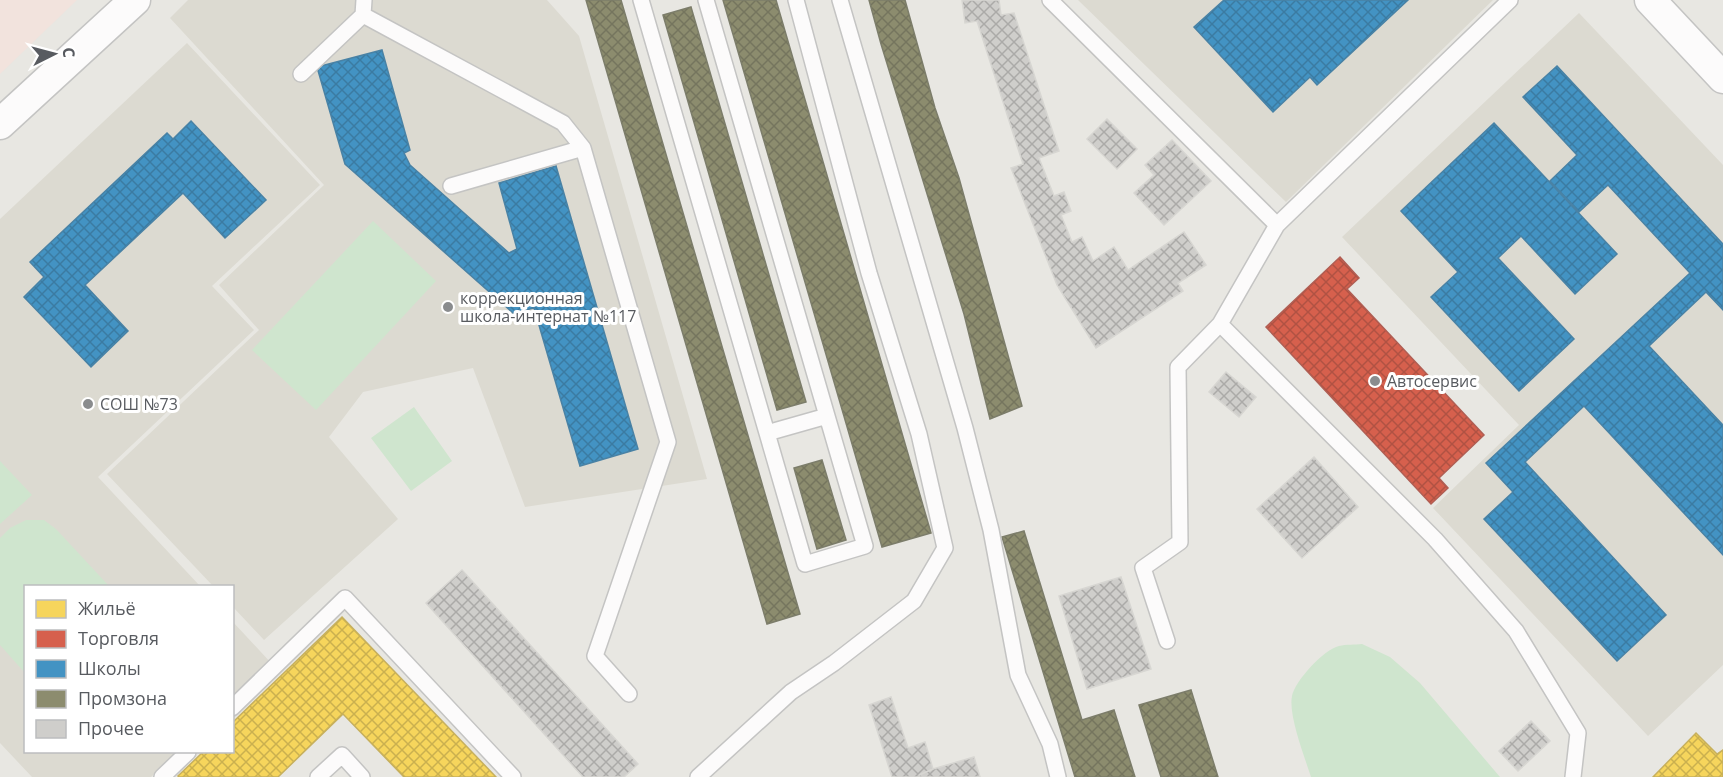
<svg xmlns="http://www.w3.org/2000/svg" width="1723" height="777" viewBox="0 0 1723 777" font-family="'Open Sans',sans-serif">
  <defs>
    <pattern id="homes-cross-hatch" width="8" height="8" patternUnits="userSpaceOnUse" patternTransform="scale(1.5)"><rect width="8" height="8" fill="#f6d55c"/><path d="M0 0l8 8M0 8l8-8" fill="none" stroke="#cab04f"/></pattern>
    <pattern id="shops-cross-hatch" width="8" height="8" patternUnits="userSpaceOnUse" patternTransform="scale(1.5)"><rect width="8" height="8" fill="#d6604d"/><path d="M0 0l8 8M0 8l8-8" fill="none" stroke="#b05243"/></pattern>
    <pattern id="schools-cross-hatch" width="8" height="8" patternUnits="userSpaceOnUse" patternTransform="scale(1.5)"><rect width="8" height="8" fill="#4393c3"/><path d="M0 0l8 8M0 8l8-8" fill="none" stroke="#3b7ba2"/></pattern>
    <pattern id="industry-cross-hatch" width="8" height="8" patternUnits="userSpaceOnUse" patternTransform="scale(1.5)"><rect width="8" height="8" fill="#8c8c6e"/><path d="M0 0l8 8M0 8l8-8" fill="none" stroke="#75755e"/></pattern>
    <pattern id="building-cross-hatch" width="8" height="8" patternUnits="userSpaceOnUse" patternTransform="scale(1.5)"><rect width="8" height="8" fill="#cfcecb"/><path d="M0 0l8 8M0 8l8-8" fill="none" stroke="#abaaa8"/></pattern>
  </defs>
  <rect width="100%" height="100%" fill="#e8e7e2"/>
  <path fill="#dcdad1" d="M188,0H547L579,36L707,479L525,507L473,368L363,392L329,437L398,519L264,640L233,607L232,586H213L107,474L259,330L219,285L324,185L170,18Z
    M1078,0H1493L1286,202Z
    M1579,13L1723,165V665L1648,736L1433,508L1519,425L1342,237Z
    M187,43L320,185L212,286L254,330L98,477L200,586H26V752H178L151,777H32L0,743V219Z
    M233,622L272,664L233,701Z"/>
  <path fill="#f2e3dd" d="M0,0H77L0,74Z"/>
  <path fill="#cfe5ce" d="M373,221L436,281L316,410L252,350Z
    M414,407L452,461L411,491L371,438Z
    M0,461L32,495L0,524Z
    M26,520H44L56,529L109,586H26L25,673L0,645V538L10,528Z
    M1362,644L1390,657L1420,683L1500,777H1311C1305,758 1288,715 1292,696C1295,681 1324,649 1339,646C1346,644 1355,645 1362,644Z"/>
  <path fill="url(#homes-cross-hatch)" stroke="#c7b05d" stroke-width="1.5" d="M342,617L496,777H404L343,714L278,777H179L178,776L203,752H232V723Z
    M1696,733L1717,754L1723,750V777H1653Z"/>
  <path fill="url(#shops-cross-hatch)" stroke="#b05e53" stroke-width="1.5" d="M1340,257L1359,278L1347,289L1484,435L1439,478L1448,488L1431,504L1266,327Z"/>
  <path fill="url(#schools-cross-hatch)" stroke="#4982a5" stroke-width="1.5" d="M1224,0H1408L1317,85L1310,77L1273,112L1194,27Z
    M382,50L410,150L404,153L410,165L509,253L517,249L499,183L556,166L638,449L580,466L534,308L513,313L345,164L317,67Z
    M1557,66L1723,244V310L1706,292L1649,346L1723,425V555L1584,406L1525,462L1666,615L1617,661L1484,519L1513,492L1486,463L1690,273L1608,185L1579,212L1550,181L1577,155L1523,97Z
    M191,121L266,200L225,238L183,193L85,285L128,331L91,367L24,297L44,277L30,262L167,133L173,139Z
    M1494,123L1617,254L1575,294L1521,236L1498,258L1574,339L1519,391L1431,297L1458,272L1401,211Z"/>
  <path fill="url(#industry-cross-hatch)" stroke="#7c7d6a" stroke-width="1.5" d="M586,0H621L800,614L767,624Z
    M723,0H776L931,533L882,547Z
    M869,0H905L935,108L959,178L1022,406L990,419L964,314L881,44Z
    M691,7L806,402L777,410L663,15Z
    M822,460L846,540L817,549L794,468Z
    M1024,531L1082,720L1114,710L1135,777H1075L1002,537Z
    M1191,690L1218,777H1161L1139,705Z"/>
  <path fill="url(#building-cross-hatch)" stroke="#d7d6d2" stroke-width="1.5" d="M962,0H999L1001,15L1014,13L1059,151L1039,158L1054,196L1064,192L1071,211L1061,215L1072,242L1082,237L1093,261L1114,247L1128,270L1184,232L1206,265L1178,283L1183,291L1096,348L1057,285L1011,168L1023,164L977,21L965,23Z
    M1107,119L1137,149L1117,169L1087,139Z
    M1172,140L1211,181L1164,225L1134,193L1154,175L1145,165Z
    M1226,372L1256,397L1239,417L1209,392Z
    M1314,457L1358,507L1302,558L1257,509Z
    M462,570L638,764L624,777H583L426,603Z
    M1121,577L1151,669L1087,689L1059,596Z
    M891,697L908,748L925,742L933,769L919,775V777H892L869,705Z
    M1531,721L1550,741L1518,771L1499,751Z
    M974,757L980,777H919V775L933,769Z"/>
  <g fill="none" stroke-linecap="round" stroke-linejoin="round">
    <defs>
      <path id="service" d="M364,0L363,15L563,123L583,148L668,442L595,656L629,694
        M641,0L767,433L827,416L706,0
        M840,0L965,428L991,530L1018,675L1050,744L1058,777
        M1050,0L1277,225
        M301,74L363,15
        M451,186L583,148
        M1220,324L1435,539L1516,631L1578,733L1573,777
        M767,433L805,564L865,546L827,416
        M1167,641L1143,568L1180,542L1178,367L1220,324L1277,225L1510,0
        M232,708L345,598L513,777
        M162,777L188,752
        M318,777L342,755L362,777
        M698,777L791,692L834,663L914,601L945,548L919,434L869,273L796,0"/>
      <path id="minor" d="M1650,0L1723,78
        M0,124L135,0"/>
    </defs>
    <use href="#service" stroke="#c4c4c3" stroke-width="18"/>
    <use href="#minor" stroke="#c4c4c3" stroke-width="33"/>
    <use href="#service" stroke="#fcfbfb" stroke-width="15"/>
    <use href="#minor" stroke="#fcfbfb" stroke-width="30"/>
  </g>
  <g fill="#8a8c8e" stroke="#fff" stroke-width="2">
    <circle cx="448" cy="307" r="6"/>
    <circle cx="1375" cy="381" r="6"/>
    <circle cx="88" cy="404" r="6"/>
  </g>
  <g text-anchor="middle" stroke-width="6" stroke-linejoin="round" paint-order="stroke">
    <g font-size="16" fill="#585b60" stroke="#fff" text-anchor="start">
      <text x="460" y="304">коррекционная<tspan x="460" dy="18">школа-интернат №117</tspan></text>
      <text x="1387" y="387">Автосервис</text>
      <text x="100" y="410">СОШ №73</text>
    </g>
  </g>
  <rect x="24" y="585" width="210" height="168" fill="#ffffff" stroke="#bcbdbf" stroke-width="1.5"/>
  <rect x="36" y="600" width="30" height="18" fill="#f6d55c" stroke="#bcbdbf" stroke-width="1.5"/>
  <text x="78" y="615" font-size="18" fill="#585b60">Жильё</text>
  <rect x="36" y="630" width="30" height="18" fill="#d6604d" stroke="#bcbdbf" stroke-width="1.5"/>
  <text x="78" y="645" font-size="18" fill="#585b60">Торговля</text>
  <rect x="36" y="660" width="30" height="18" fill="#4393c3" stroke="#bcbdbf" stroke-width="1.5"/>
  <text x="78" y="675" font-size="18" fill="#585b60">Школы</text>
  <rect x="36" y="690" width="30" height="18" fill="#8c8c6e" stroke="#bcbdbf" stroke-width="1.5"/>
  <text x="78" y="705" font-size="18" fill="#585b60">Промзона</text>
  <rect x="36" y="720" width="30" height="18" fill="#cfcecb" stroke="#bcbdbf" stroke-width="1.5"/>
  <text x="78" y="735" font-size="18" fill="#585b60">Прочее</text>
  <g transform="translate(54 54) rotate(84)" stroke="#ffffff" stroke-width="4.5" paint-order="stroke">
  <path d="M0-4.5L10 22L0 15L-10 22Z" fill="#585b60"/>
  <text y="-9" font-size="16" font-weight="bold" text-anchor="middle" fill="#585b60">С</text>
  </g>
</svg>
